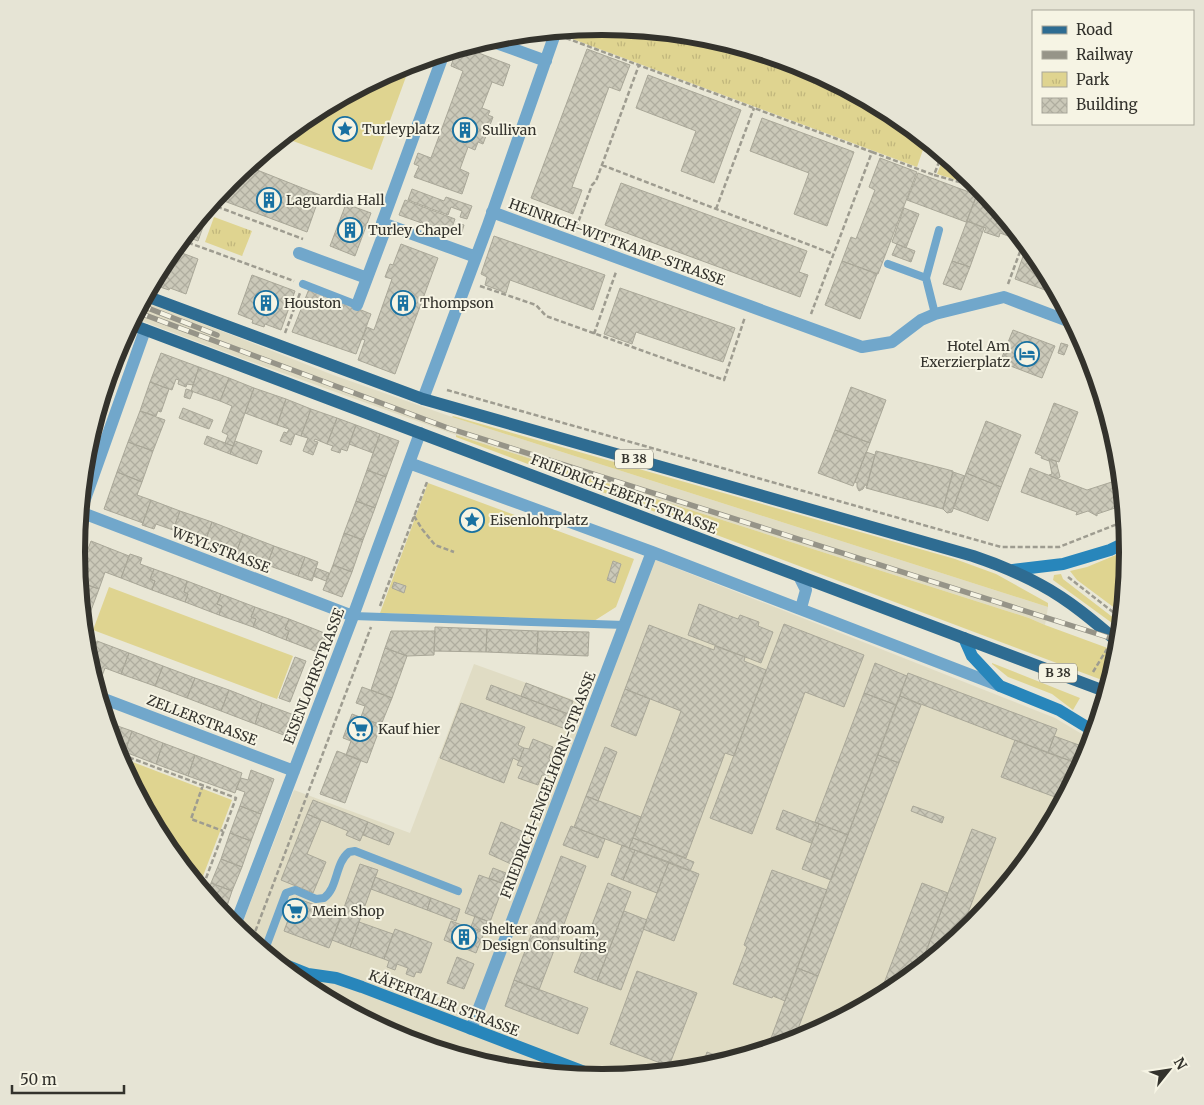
<svg xmlns="http://www.w3.org/2000/svg" width="1204" height="1105" viewBox="0 0 1204 1105" font-family="Merriweather,serif">
  <defs>
    <pattern id="park-tufts" width="24" height="20" patternUnits="userSpaceOnUse" patternTransform="scale(1.25)"><rect width="24" height="20" fill="#dfd490"/><path d="M3 7l-1-3M5 7V3M7 7l1-3M15 17l-1-3M17 17v-4M19 17l1-3" fill="none" stroke="#c0b67c"/></pattern>
    <pattern id="building-cross-hatch" width="8" height="8" patternUnits="userSpaceOnUse" patternTransform="scale(1.25)"><rect width="8" height="8" fill="#cbc9b9"/><path d="M0 0l8 8M0 8l8-8" fill="none" stroke="#afad9f"/></pattern>
  </defs>
  <rect width="100%" height="100%" fill="#e9e7d6"/>
  <path fill="#e0dcc4" d="M143,300L333,375L452,417L1048,607L1045,625L1029,618L456,435L246,360L134,318Z
    M653,559L1055,718L1092,740L1088,754L1039,845L974,925L894,990L803,1039L704,1069L602,1079L499,1069L400,1039L309,990L239,932L294,790L410,833L474,664L599,709Z"/>
  <path fill="#dfd490" d="M411,63L372,170L282,137L310,115L401,66Z
    M453,416L955,559L996,574L1048,603V607L452,417Z
    M456,435L1029,618L1045,625L1113,650L1118,654L1110,683L456,437Z
    M428,483L634,559L616,607L594,621L380,613Z
    M1128,550L1122,612L1116,609L1077,580L1070,571L1087,567Z
    M1061,574L1063,579L1115,619L1112,623L1053,580L1054,575Z
    M109,587L293,656L277,699L93,630Z
    M992,663L1080,698L1073,710L1052,694L1008,677L992,664Z
    M117,756L232,800L200,884L195,882L164,845Z
    M361,1011L420,1033L416,1043L396,1036L359,1016Z"/>
  <path fill="url(#park-tufts)" d="M602,26L705,36L804,66L895,115L926,141L917,167L567,37L570,29Z
    M944,156L974,181L977,184L976,186L937,174Z
    M214,217L252,231L242,256L205,242Z"/>
  <path fill="url(#building-cross-hatch)" stroke="#a9a798" d="M463,47L510,65L503,86L492,82L482,108L490,111L488,115L493,117L483,144L478,142L475,150L468,147L460,169L469,173L462,194L414,177L419,166L414,164L418,153L431,158L463,71L451,66L454,57L458,58Z
    M587,49L630,65L620,91L609,87L572,187L582,190L573,214L531,198Z
    M648,75L741,110L714,183L681,171L696,131L636,108Z
    M762,118L854,152L827,226L794,214L809,173L750,151Z
    M880,158L917,172L878,274L842,261L851,237L856,239L875,190L869,187Z
    M247,166L320,195L307,232L216,198L230,180Z
    M918,173L977,195L966,222L907,200Z
    M621,183L807,251L799,272L808,275L800,297L605,225Z
    M412,189L444,201L446,197L472,206L467,219L460,217L462,211L451,207L448,215L408,200Z
    M978,191L985,194L1018,234L1016,239L1000,233L999,237L984,232L986,228L967,221Z
    M405,200L455,219L450,233L399,215Z
    M346,204L371,213L355,256L330,246Z
    M904,208L919,214L906,248L892,242Z
    M204,212L208,213L198,241L185,236Z
    M967,221L984,228L970,267L952,261Z
    M458,223L464,225L461,235L454,233Z
    M494,236L605,275L593,310L510,280L506,293L485,285L487,277L481,274Z
    M401,244L438,258L395,374L358,360L365,340L362,339L367,327L374,330L392,279L385,277L390,264L393,265Z
    M897,244L915,251L911,262L892,255Z
    M1027,245L1040,260L1049,278L1045,290L1015,279Z
    M174,248L183,251L182,253L198,259L186,294L170,288L169,290L157,286L158,283L153,281L165,260Z
    M842,261L877,274L860,319L825,305Z
    M952,261L970,267L961,290L943,284Z
    M252,275L295,291L281,330L265,324L264,327L252,323L253,320L238,314Z
    M620,288L735,328L723,362L636,332L632,344L604,334Z
    M309,289L371,314L356,354L292,332Z
    M1013,330L1055,346L1042,378L1000,362Z
    M121,341L125,342L113,376L109,374L116,351Z
    M1061,343L1068,345L1064,355L1058,353Z
    M161,353L199,367L193,385L187,384L186,387L178,384L179,380L176,379L172,390L150,382Z
    M199,367L229,378L220,401L191,391Z
    M109,374L113,376L101,406L99,405Z
    M229,378L254,388L233,446L225,443L228,435L222,432L232,406L220,401Z
    M150,382L169,389L161,412L158,411L156,416L140,411Z
    M851,387L886,400L870,443L835,430Z
    M254,388L286,399L277,425L245,413Z
    M186,389L193,391L190,399L184,397Z
    M286,399L311,409L301,436L295,434L291,445L280,441L284,432L287,433L289,429L277,425Z
    M1054,403L1078,412L1059,462L1049,459V461L1041,458L1042,456L1035,453Z
    M99,405L101,406L91,433Z
    M183,408L213,420L209,429L179,418Z
    M311,409L337,418L327,444L315,439L314,441L318,442L313,455L303,451L308,438L301,436Z
    M140,411L165,420L153,451L128,442Z
    M337,418L356,425L347,451L341,449L340,453L331,450L333,446L327,444Z
    M986,421L1021,435L1001,487L966,473Z
    M356,425L380,434L373,453L349,444Z
    M835,430L870,443L853,486L818,473Z
    M380,434L399,441L386,477L367,470Z
    M207,436L233,446L230,454L204,444Z
    M235,441L262,451L257,464L230,454Z
    M128,442L153,451L142,482L117,472Z
    M876,451L953,471L943,509L866,488Z
    M866,452L875,455L867,486L865,485L863,489L859,491L857,487V483L855,482Z
    M1049,459L1056,461L1060,477L1057,479L1049,475L1052,474Z
    M1030,468L1087,490L1121,479L1124,505L1097,514V516L1088,511L1076,515L1077,512L1021,492Z
    M367,470L386,477L375,508L356,501Z
    M117,472L142,482L137,495L151,500L143,523L104,509Z
    M953,472L965,476L952,512L947,513L943,509Z
    M966,473L1001,487L988,521L953,508Z
    M151,500L180,511L173,530L156,524L154,529L142,525Z
    M356,501L375,508L363,540L344,533Z
    M180,511L212,522L205,542L173,530Z
    M212,522L243,534L236,553L205,542Z
    M344,533L363,540L352,572L333,565Z
    M243,534L274,546L267,565L236,553Z
    M91,541L129,556L121,578L105,572L99,589L79,582L78,576Z
    M274,546L305,557L298,576L267,565Z
    M130,554L142,558L140,564L154,569L150,579L155,581L152,590L121,578Z
    M305,557L318,562L312,581L298,576Z
    M613,561L621,564L615,583L607,580Z
    M333,565L352,572L342,597L323,590Z
    M316,568L329,573L326,581L313,576Z
    M154,569L187,581L184,592L188,594L185,602L152,590L155,581L150,579Z
    M187,581L221,594L217,604L222,606L219,615L185,602L188,594L184,592Z
    M79,582L99,589L87,621L82,619Z
    M394,582L406,586L404,593L392,588Z
    M221,594L255,607L251,617L256,619L253,627L219,615L222,606L217,604Z
    M699,604L738,619L740,615L759,622L758,626L773,632L761,663L688,635Z
    M255,607L289,619L285,629L289,631L286,640L253,627L256,619L251,617Z
    M82,619L90,622L84,638Z
    M289,619L327,634L320,653L286,640L289,631L285,629Z
    M784,624L864,655L844,707L805,692L752,834L710,818Z
    M649,625L714,650L715,646L745,657L744,661L766,670L734,756L725,753L686,858L633,838L681,711L625,689Z
    M435,627L487,629L486,652L434,651Z
    M487,629L538,631L537,654L486,652Z
    M391,631H435L434,655L407,656L385,648Z
    M538,631L589,632L588,656L537,654Z
    M84,640L96,644L89,665L86,655Z
    M97,641L129,653L121,674L105,668L102,676L91,672L89,665Z
    M385,648L407,656L392,698L371,690Z
    M129,653L163,666L155,686L121,674Z
    M295,657L306,661L290,702L279,698Z
    M875,663L907,676L896,705L864,693Z
    M163,666L195,678L187,698L155,686Z
    M908,673L1057,729L1048,753L900,696Z
    M195,678L229,690L221,711L187,698Z
    M526,683L573,701L568,714L521,696Z
    M491,685L568,714L563,728L486,699Z
    M362,687L392,698L381,725L361,717L365,706L356,703Z
    M625,689L650,699L636,736L611,726Z
    M229,690L262,703L255,724L221,711Z
    M864,693L896,705L848,835L815,822Z
    M900,696L921,705L899,763L878,755Z
    M262,703L302,718L294,739L255,724Z
    M461,703L525,727L518,745L524,748L519,761L513,758L504,783L440,758Z
    M352,714L381,725L367,763L346,755L351,741L343,738Z
    M106,722L132,731L125,752L114,748Z
    M132,731L163,743L156,764L125,752Z
    M1054,736L1090,749L1082,765L1048,753Z
    M533,739L553,747L549,757L554,759L548,776L542,775L538,785L518,778L523,767L517,765L519,761L524,748L529,749Z
    M1015,740L1082,765L1063,800L1001,777Z
    M163,743L195,755L188,776L156,764Z
    M605,747L617,752L598,801L586,796Z
    M337,751L361,760L345,803L320,794Z
    M195,755L242,773L235,793L188,776Z
    M878,755L899,763L818,976L797,968Z
    M251,770L274,779L261,814L240,806L245,792L236,789L241,778L248,780Z
    M586,796L641,817L629,848L574,827Z
    M313,800L368,822L360,841L346,835L348,831L307,814Z
    M240,806L261,814L251,841L230,833Z
    M913,806L944,817L942,823L911,811Z
    M783,810L819,824L811,843L776,829Z
    M307,814L321,820L307,854L326,862L313,893L281,880Z
    M368,822L394,833L389,845L363,835Z
    M501,822L524,832L511,864L489,854Z
    M819,824L848,835L831,880L802,869Z
    M571,826L605,839L598,858L563,845Z
    M972,829L996,838L959,937L919,970Z
    M230,833L251,841L242,867L221,859Z
    M633,838L694,862L690,871L629,848Z
    M622,845L635,850L623,880L611,875Z
    M635,850L669,862L657,893L623,880Z
    M561,856L586,866L539,990L514,980Z
    M221,859L242,867L232,891L211,883Z
    M669,862L699,874L674,941L643,929Z
    M360,864L378,870L350,947L332,940Z
    M493,868L506,873L502,883L489,878Z
    M772,870L827,890L785,1001L773,996L772,998L733,984L747,947L744,945Z
    M479,875L504,884L490,922L465,913Z
    M375,877L431,898L427,910L371,889Z
    M211,883L232,891L224,915L207,896Z
    M608,883L631,892L597,981L574,972Z
    M922,883L948,893L919,970L894,990L878,999Z
    M296,898L342,915L329,948L284,931Z
    M431,898L460,909L456,921L427,910Z
    M624,911L647,920L621,990L597,981Z
    M475,916L487,921L484,932L471,927Z
    M451,921L484,933L476,953L444,940Z
    M359,922L393,934L384,959L350,947Z
    M395,929L432,943L421,973L416,972L414,977L406,974L408,968L397,964L395,970L387,967L389,961L384,959Z
    M457,957L474,964L464,989L447,983Z
    M797,968L818,976L793,1042L768,1049H767Z
    M637,971L697,993L671,1061L663,1064L610,1044Z
    M514,980L588,1008L578,1034L505,1006Z
    M707,1052L730,1061L701,1069Z"/>
  <g fill="none" stroke-linecap="round" stroke-linejoin="round">
    <path stroke="#9e9c90" stroke-width="2.5" stroke-dasharray="5 2.5" stroke-linecap="butt" d="M566,38L872,152L811,314
      M872,152L934,175
      M942,154L934,175L981,188
      M602,165L833,254
      M210,204L303,239
      M716,209L754,108
      M576,228L592,185L596,181L639,65
      M181,240L294,281
      M1008,284L1024,241
      M480,286L536,305L546,316L724,380L745,317
      M285,333L300,293
      M594,334L616,272
      M447,390L1001,547H1059L1125,521
      M414,516L422,529L435,545L454,552
      M1068,577L1122,619
      M380,606L427,482
      M1093,672L1107,649
      M115,752L236,798L202,889L200,888
      M203,785L191,819L223,831
      M170,851L175,858
      M247,938L250,930L255,932L371,627"/>
    <path stroke="#71a7cb" stroke-width="8" d="M888,264L926,278
      M303,284L357,305
      M935,314L926,278L939,230
      M353,616L625,625
      M264,952L286,893L295,890L316,899L324,898C338,888 335,863 349,852L355,851L458,891"/>
    <path stroke="#71a7cb" stroke-width="12" d="M488,40L546,61
      M444,53L382,223L476,257
      M492,212L862,347L892,342L921,320L935,314L1004,297L1073,323
      M299,253L367,278
      M357,305L387,225
      M423,399L488,225L556,31
      M409,463L652,552L1000,686
      M80,512L353,616
      M79,516L145,330
      M799,576L806,590L801,608
      M99,697L294,771
      M234,928L353,616L420,433
      M471,1029L652,552"/>
    <path stroke="#2886bb" stroke-width="12" d="M1013,570L1063,564L1110,550L1127,542
      M964,638L972,656L1000,686L1059,710L1095,732
      M273,960L308,974L336,978L362,987L603,1079"/>
    <path stroke="#2e6c92" stroke-width="12" d="M146,296L423,399L973,556C997,564 1019,573 1041,585C1069,600 1095,622 1119,643
      M130,324L1107,692"/>
    <defs>
      <path id="rail" d="M140,305L217,335
        M137,312L448,428L1120,641"/>
    </defs>
    <use href="#rail" stroke="#969488" stroke-width="5.5"/>
    <use href="#rail" stroke="#f6f4e4" stroke-width="4" stroke-dasharray="11" stroke-linecap="butt"/>
  </g>
  <defs>
    <symbol id="sight-ring" viewBox="-11 -11 22 22"><circle r="9.5" fill="#f6f4e4" stroke="#1971a1" stroke-width="1.5"/><path d="M0-6L1.8-2.2L6-1.7L2.9 1.2L3.7 5.4L0 3.3L-3.7 5.4L-2.9 1.2L-6-1.7L-1.8-2.2Z" fill="#1971a1"/></symbol>
    <symbol id="building-ring" viewBox="-11 -11 22 22"><circle r="9.5" fill="#f6f4e4" stroke="#1971a1" stroke-width="1.5"/><path d="M-4-6H4V6H1V3H-1V6H-4ZM-2.5-4.3h1.7v1.8h-1.7ZM.8-4.3h1.7v1.8H.8ZM-2.5-1h1.7V.8h-1.7ZM.8-1h1.7V.8H.8Z" fill="#1971a1"/></symbol>
    <symbol id="hotel-ring" viewBox="-11 -11 22 22"><circle r="9.5" fill="#f6f4e4" stroke="#1971a1" stroke-width="1.5"/><path d="M-6-4.5h1.5V1H6V5H4.5V3h-9V5H-6ZM-4 0a1.8 1.8 0 1 1 3.6 0ZM.5 0V-2.5h3Q6-2.5 6 0Z" fill="#1971a1"/></symbol>
    <symbol id="supermarket-ring" viewBox="-11 -11 22 22"><circle r="9.5" fill="#f6f4e4" stroke="#1971a1" stroke-width="1.5"/><path d="M-6-5.5h2.5l.6 2H6L4.5 2H-2.5L-4.4-4H-6ZM-1.5 3.2a1.3 1.3 0 1 0 .1 0ZM3 3.2a1.3 1.3 0 1 0 .1 0Z" fill="#1971a1"/></symbol>
  </defs>
  <g fill-rule="evenodd">
    <use href="#sight-ring" x="331" y="115" width="28" height="28"/>
    <use href="#building-ring" x="451" y="116" width="28" height="28"/>
    <use href="#building-ring" x="255" y="186" width="28" height="28"/>
    <use href="#building-ring" x="336" y="216" width="28" height="28"/>
    <use href="#building-ring" x="252" y="289" width="28" height="28"/>
    <use href="#building-ring" x="389" y="289" width="28" height="28"/>
    <use href="#hotel-ring" x="1013" y="340" width="28" height="28"/>
    <use href="#sight-ring" x="458" y="506" width="28" height="28"/>
    <use href="#supermarket-ring" x="346" y="715" width="28" height="28"/>
    <use href="#supermarket-ring" x="281" y="897" width="28" height="28"/>
    <use href="#building-ring" x="450" y="923" width="28" height="28"/>
  </g>
  <g text-anchor="middle" stroke-width="4" stroke-linejoin="round" paint-order="stroke">
    <g fill="#f6f4e4" stroke="#6e6c63" stroke-width="1">
      <rect x="615" y="449.5" width="38" height="19" rx="4"/>
      <rect x="1039" y="663.5" width="38" height="19" rx="4"/>
    </g>
    <g font-size="12" font-weight="bold" fill="#33322c">
      <text x="634" y="463">B 38</text>
      <text x="1058" y="677">B 38</text>
    </g>
    <g font-size="14" fill="#33322c" stroke="#f6f4e4" text-anchor="start">
      <text x="362" y="134">Turleyplatz</text>
      <text x="482" y="135">Sullivan</text>
      <text x="286" y="205">Laguardia Hall</text>
      <text x="368" y="235">Turley Chapel</text>
      <text x="284" y="308">Houston</text>
      <text x="420" y="308">Thompson</text>
      <text x="1010" y="351" text-anchor="end">Hotel Am<tspan x="1010" dy="16">Exerzierplatz</tspan></text>
      <text x="490" y="525">Eisenlohrplatz</text>
      <text x="378" y="734">Kauf hier</text>
      <text x="312" y="916">Mein Shop</text>
      <text x="482" y="934">shelter and roam,<tspan x="482" dy="16">Design Consulting</tspan></text>
    </g>
    <g font-size="14" fill="#33322c" stroke="#f6f4e4">
      <text transform="translate(617 242) rotate(20)" y="5">HEINRICH-WITTKAMP-STRASSE</text>
      <text transform="translate(624 494) rotate(21)" y="5">FRIEDRICH-EBERT-STRASSE</text>
      <text transform="translate(221 550) rotate(21)" y="5">WEYLSTRASSE</text>
      <text transform="translate(314 676) rotate(-69)" y="5">EISENLOHRSTRASSE</text>
      <text transform="translate(202 720) rotate(21)" y="5">ZELLERSTRASSE</text>
      <text transform="translate(548 785) rotate(-69)" y="5">FRIEDRICH-ENGELHORN-STRASSE</text>
      <text transform="translate(444 1003) rotate(21)" y="5">KÄFERTALER STRASSE</text>
    </g>
  </g>
  <path d="M0 0H1204V1105H0ZM85 552a517 517 0 1 1 1034 0a517 517 0 1 1-1034 0Z" fill="#e6e4d5" fill-rule="evenodd"/>
  <path fill="none" stroke="#33322c" stroke-width="6" d="M85 552a517 517 0 1 1 1034 0a517 517 0 1 1-1034 0Z"/>
  <rect x="1032" y="10" width="162" height="115" fill="#f6f4e4" stroke="#a8a69a"/>
  <rect x="1042" y="26" width="25" height="8" fill="#2e6c92" stroke="#a8a69a"/>
  <text x="1076" y="35" font-size="15" fill="#33322c">Road</text>
  <rect x="1042" y="51" width="25" height="8" fill="#969488" stroke="#a8a69a"/>
  <text x="1076" y="60" font-size="15" fill="#33322c">Railway</text>
  <rect x="1042" y="72" width="25" height="15" fill="url(#park-tufts)" stroke="#a8a69a"/>
  <text x="1076" y="85" font-size="15" fill="#33322c">Park</text>
  <rect x="1042" y="98" width="25" height="15" fill="url(#building-cross-hatch)" stroke="#a8a69a"/>
  <text x="1076" y="110" font-size="15" fill="#33322c">Building</text>
  <g transform="translate(1169 1070) rotate(60)" stroke="#f6f4e4" stroke-width="4" paint-order="stroke">
  <path d="M0-4L9 19L0 12L-9 19Z" fill="#33322c"/>
  <text y="-8" font-size="14" font-weight="bold" text-anchor="middle" fill="#33322c">N</text>
  </g>
  <path d="M12 1085v8h112v-8" fill="none" stroke="#33322c" stroke-width="2.5"/>
  <text x="20" y="1085" font-size="15" fill="#33322c" stroke="#f6f4e4" stroke-width="4" paint-order="stroke">50 m</text>
</svg>
